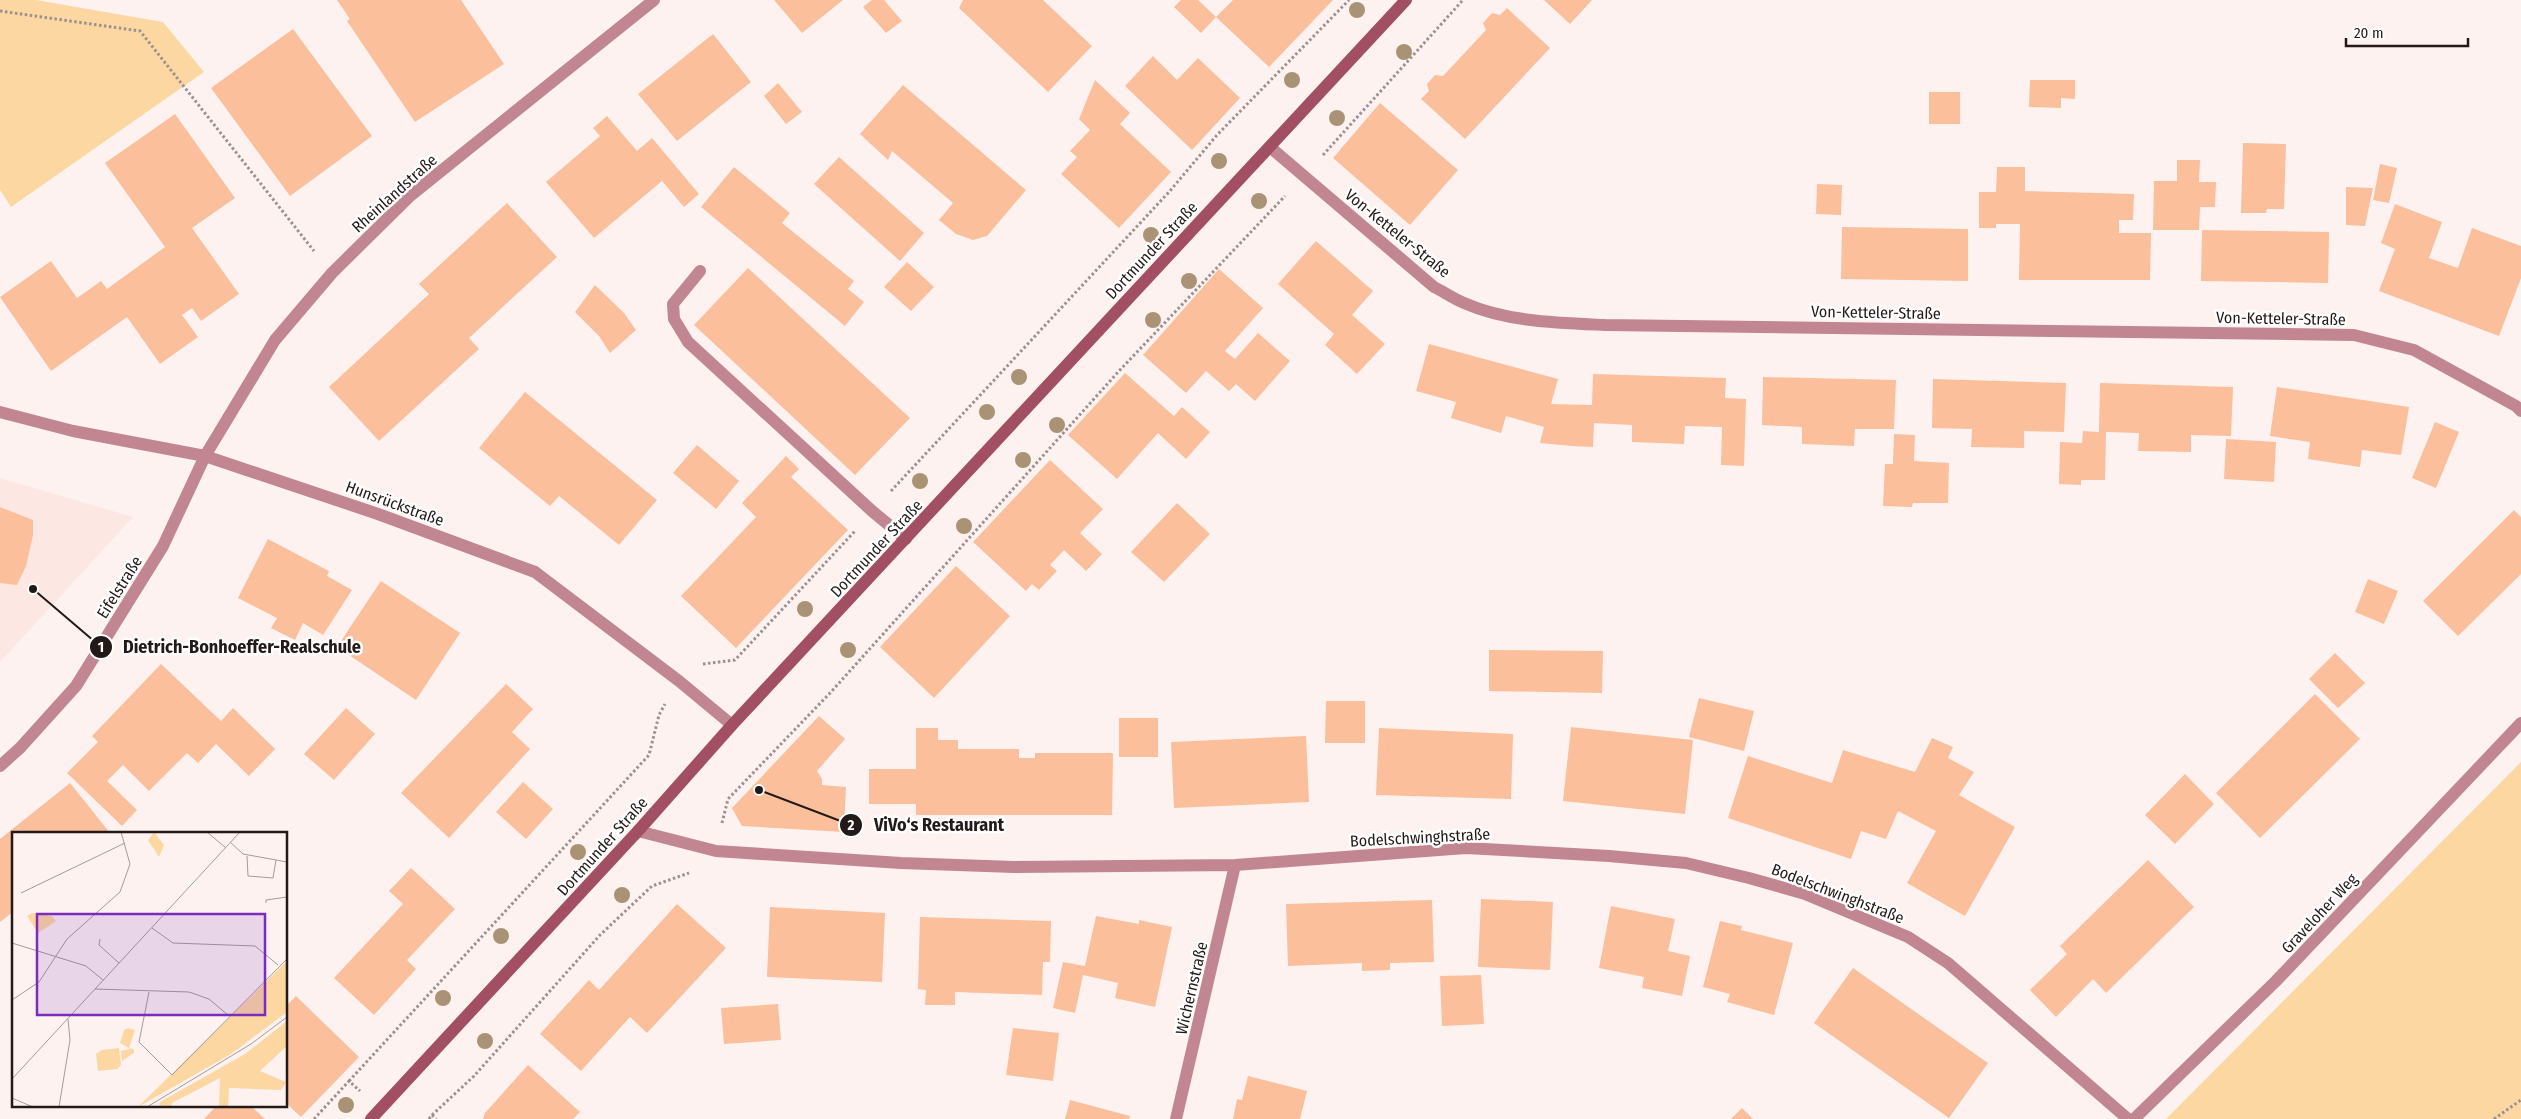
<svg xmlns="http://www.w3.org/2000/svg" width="2521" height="1119" viewBox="0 0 2521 1119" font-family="'Fira Sans Condensed',sans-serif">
  <rect width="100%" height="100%" fill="#fdf2f0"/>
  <path fill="#fde7e3" d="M0,478L133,517L0,662Z"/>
  <path fill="#fdd7a2" d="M0,0H36L163,22L204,72L11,207L0,190Z
    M2521,762V1119H2166Z"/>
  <path fill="#fbbf9b" d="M337,0H461L504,64L415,122L347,21L350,19Z
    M774,0H843L802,33Z
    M872,0H884L902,21L886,33L863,7Z
    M963,0H1043L1092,46L1048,92L959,8Z
    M1181,0H1198L1216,17L1201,33L1174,7Z
    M1233,0H1333L1269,67L1216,17Z
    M1544,0H1592L1570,24Z
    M1507,8L1550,48L1465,139L1421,99L1429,91L1427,84L1435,75L1443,76L1486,30L1483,23L1492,13L1500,15Z
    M293,29L372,136L290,196L211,88Z
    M713,34L751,82L677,141L638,94Z
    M1153,56L1177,80L1198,58L1240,98L1192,150L1125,86Z
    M1095,80L1130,113L1120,124L1171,172L1119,228L1061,174L1077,157L1070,151L1090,130L1079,119Z
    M2030,80H2075V99L2061,98V108L2029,107Z
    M778,83L802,112L786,124L764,96Z
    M903,85L1026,190L987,236L973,240L956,234L939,220L953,203L892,151L888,160L860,134Z
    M1929,92H1960V124H1929Z
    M1380,103L1458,170L1410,225L1333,158Z
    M175,114L235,198L192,228L239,294L201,321L192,308L182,315L198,337L160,364L127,317L51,371L0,297L51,261L77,298L101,281L107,289L165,247L105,163Z
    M607,116L637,151L652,138L699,194L684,207L662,181L594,238L546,182L600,136L593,128Z
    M2243,143L2286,144L2284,209H2267L2266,213H2241Z
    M839,157L924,233L900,261L814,184Z
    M2177,160H2200L2199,182H2216L2215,207H2200L2199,230H2153L2154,181H2177Z
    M2380,164L2397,168L2389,203L2373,200Z
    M734,167L790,213L782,223L854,281L848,289L864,302L845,326L701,207Z
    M1997,167H2025V191L2134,194L2133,220H2119V233H2151L2150,280H2019L2020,224H1996V228H1979V192H1996Z
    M1817,184L1842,185L1841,215L1816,214Z
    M2346,187L2373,188L2365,226L2346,225Z
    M507,203L557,257L469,338L479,349L379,441L329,387L429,294L419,284Z
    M2395,204L2442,222L2429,258L2458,268L2472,228L2521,246V278L2499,336L2379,291L2395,249L2381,243Z
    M1842,227L1968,229V281L1841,279Z
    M2202,230L2329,232L2328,283L2201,281Z
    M1316,241L1373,291L1352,315L1385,344L1357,374L1325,345L1334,334L1278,284Z
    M907,262L934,287L911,311L884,287Z
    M748,268L910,418L855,475L694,325Z
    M1219,269L1263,308L1225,351L1235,359L1258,333L1290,361L1255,401L1236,384L1229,391L1206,371L1186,393L1143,355Z
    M595,285L624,313L636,330L610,353L599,336L575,312Z
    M1429,344L1558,379L1551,404L1592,405L1593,374L1726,378L1725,398L1746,399L1744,466L1721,465L1722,427L1685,426L1684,444L1632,442V425L1594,423L1593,447L1572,446L1540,443L1544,427L1506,416L1501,433L1451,418L1456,402L1416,391Z
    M1125,373L1174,416L1182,407L1210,432L1186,459L1158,433L1117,479L1068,435Z
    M1763,377L1896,380L1894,429H1855L1854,446L1802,444V427L1762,425Z
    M1933,379L2066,383L2064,432L2024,431V448L1971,447L1972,429L1932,428Z
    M2100,383L2233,387L2231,436L2191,435V452L2138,451L2139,433L2106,432L2105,480H2081V485L2059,484L2060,442L2082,443L2083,431L2099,432Z
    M2277,387L2409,407L2401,455L2362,450L2360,467L2308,459L2310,442L2270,436Z
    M525,392L657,500L619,545L559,496L550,506L479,448Z
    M2435,422L2459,432L2436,488L2412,478Z
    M1894,434L1915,435L1914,461L1949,463L1948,503H1913L1912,507L1883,506L1885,464H1893Z
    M2226,439L2276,442L2274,482L2224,479Z
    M697,445L739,481L716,509L673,473Z
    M786,456L799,469L791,477L848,530L736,648L681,596L756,517L742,503Z
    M1050,460L1103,509L1080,533L1102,554L1086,571L1064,550L1050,565L1057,571L1039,590L1032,584L1026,591L973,542Z
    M1177,503L1210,534L1164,582L1131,552Z
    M0,507L33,520V535L26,566L17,585L0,583Z
    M2514,510L2521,517V574L2458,636L2423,601Z
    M268,539L329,571L327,576L352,590L323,635L303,623L295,640L271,628L277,618L238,598Z
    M956,566L1010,616L934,698L880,647Z
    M2368,579L2398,591L2384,624L2355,612Z
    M381,581L460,633L416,700L337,647Z
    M1489,650L1603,651L1602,693L1489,691Z
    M2335,653L2365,683L2338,708L2309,679Z
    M161,664L221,721L233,708L275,749L249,776L216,744L198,763L187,753L149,791L123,765L107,781L137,810L122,826L67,773L98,742L92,736Z
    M506,684L533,709L512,732L530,749L449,838L401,793Z
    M2315,694L2360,739L2260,838L2216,793Z
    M1699,698L1754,711L1744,751L1689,737Z
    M1326,701H1365V743H1325Z
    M346,708L375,734L334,780L304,754Z
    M819,716L845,739L817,771L822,779V785L846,787L844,832L742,826L732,808Z
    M1119,718H1158V757H1119Z
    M1571,727L1693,740L1685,814L1563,801Z
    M916,728H938V740H958V749H1019V758H1035V753H1113L1112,815H916V804H869V769H916Z
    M1379,728L1513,734L1511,799L1376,795Z
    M1306,736L1309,802L1174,808L1171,742Z
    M1932,738L1953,747L1948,758L1974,772L1959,795L2015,827L1965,916L1907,883L1936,831L1898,811L1886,839L1861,831L1851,859L1728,818L1748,756L1832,783L1843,750L1915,772Z
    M2185,774L2214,804L2175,844L2145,815Z
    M523,782L553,809L526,839L496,812Z
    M70,783L110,833H14V911L0,922V839Z
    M2148,860L2194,907L2106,993L2093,979L2056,1017L2030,990L2067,954L2060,946Z
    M411,868L455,909L407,960L416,969L374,1015L334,978L403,904L389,891Z
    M1481,899L1553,902L1550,970L1478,967Z
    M1432,900L1434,962L1390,963V970L1362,971V963L1288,966L1286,904Z
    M677,904L726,948L647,1033L630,1017L581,1071L540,1034L589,980L599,990Z
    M1611,906L1675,919L1668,951L1690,956L1682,996L1642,988L1644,977L1599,968Z
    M770,907L885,913L882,982L767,977Z
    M1096,916L1139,924V920L1172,927L1155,1007L1115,998L1118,983L1083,975L1075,1013L1053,1008L1063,962L1085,966Z
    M920,917L1051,921L1050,962H1043L1042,995L955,992V1005H925L926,990L918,989Z
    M1720,921L1742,926L1741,930L1793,943L1774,1015L1727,1002L1730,994L1703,987Z
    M1853,968L1988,1063L1949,1118L1814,1023Z
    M1481,975L1484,1024L1442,1026L1440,976Z
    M296,996L359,1057L301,1117L286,1103V1006Z
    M778,1004L781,1040L724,1044L721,1008Z
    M1013,1028L1059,1033L1053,1081L1006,1075Z
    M528,1065L580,1112L573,1119H483L485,1113Z
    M1248,1076L1307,1091L1300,1119H1233L1237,1099L1242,1100Z
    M1070,1100L1130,1116L1129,1119H1065Z
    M217,1105H250L265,1119H204Z
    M1742,1108L1753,1119H1731Z"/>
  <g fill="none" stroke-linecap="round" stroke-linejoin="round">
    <path stroke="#9b9190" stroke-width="3" stroke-dasharray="2.5 2.5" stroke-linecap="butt" d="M0,11L140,31L314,251
      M1323,155L1463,0
      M891,491L1169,192L1217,135L1349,0
      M703,664L735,660L855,531
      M722,823L728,799L831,692L1119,371L1285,196
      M349,1081L649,755L659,715L665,704
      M432,1115L474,1076L600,935L652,886L689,873
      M314,1119L349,1081L360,1091
      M429,1119L432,1115L436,1119
      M2494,1119L2521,1100"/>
    <path stroke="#c28692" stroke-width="12" d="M700,271L673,304L674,319L688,342L872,511L906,539"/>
    <path stroke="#c28692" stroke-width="12" d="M1270,147L1434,287C1444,292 1454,299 1464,303C1507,322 1559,323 1605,325L2354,335L2414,350L2516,406L2521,411
      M0,412L73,431L205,456L378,514L535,572L679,681L732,725
      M0,766L20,748L76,686L163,546L205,456L275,340L332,273L410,196L654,0
      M638,831L716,851L901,863L1014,867L1235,865L1466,848L1609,856L1686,863L1749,878L1805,894L1908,937L1948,963L2128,1119
      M1176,1119L1235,865
      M2134,1119L2276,981L2521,723"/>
    <path stroke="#a34f63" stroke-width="12" d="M371,1119L638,831L732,725L1406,0"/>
  </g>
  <g fill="#aa9374">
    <circle cx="1357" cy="10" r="8"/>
    <circle cx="1404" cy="52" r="8"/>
    <circle cx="1292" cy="80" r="8"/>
    <circle cx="1337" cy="118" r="8"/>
    <circle cx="1219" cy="161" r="8"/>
    <circle cx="1259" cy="201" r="8"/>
    <circle cx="1151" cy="235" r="8"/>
    <circle cx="1189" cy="281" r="8"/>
    <circle cx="1153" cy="320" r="8"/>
    <circle cx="1019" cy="377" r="8"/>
    <circle cx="987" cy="412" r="8"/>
    <circle cx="1057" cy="425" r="8"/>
    <circle cx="1023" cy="460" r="8"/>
    <circle cx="920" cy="481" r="8"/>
    <circle cx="964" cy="526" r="8"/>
    <circle cx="805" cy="609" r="8"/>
    <circle cx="848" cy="650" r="8"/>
    <circle cx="578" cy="852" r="8"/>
    <circle cx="622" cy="895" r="8"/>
    <circle cx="501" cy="936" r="8"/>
    <circle cx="443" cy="998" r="8"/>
    <circle cx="485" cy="1041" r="8"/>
    <circle cx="346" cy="1105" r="8"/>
  </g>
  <g text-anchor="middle" stroke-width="5" stroke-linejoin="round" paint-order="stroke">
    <g font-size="16" fill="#221918" stroke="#fff">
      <text transform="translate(394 193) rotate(-42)" y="6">Rheinlandstraße</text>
      <text transform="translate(1398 233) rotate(39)" y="6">Von-Ketteler-Straße</text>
      <text transform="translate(1151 250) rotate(-47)" y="6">Dortmunder Straße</text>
      <text transform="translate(1876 312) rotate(1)" y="6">Von-Ketteler-Straße</text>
      <text transform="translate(2281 318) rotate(1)" y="6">Von-Ketteler-Straße</text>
      <text transform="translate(395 503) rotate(20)" y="6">Hunsrückstraße</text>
      <text transform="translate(876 548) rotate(-47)" y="6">Dortmunder Straße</text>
      <text transform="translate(119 587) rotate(-58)" y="6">Eifelstraße</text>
      <text transform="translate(1420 837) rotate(-3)" y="6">Bodelschwinghstraße</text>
      <text transform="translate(602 846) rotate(-48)" y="6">Dortmunder Straße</text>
      <text transform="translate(1838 893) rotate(21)" y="6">Bodelschwinghstraße</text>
      <text transform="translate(2319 913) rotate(-47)" y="6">Graveloher Weg</text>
      <text transform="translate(1191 988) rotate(-77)" y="6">Wichernstraße</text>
    </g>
  </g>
  <g transform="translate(12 832)">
    <rect width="275" height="275" fill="#fdf2f0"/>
    <path d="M142,0L152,13L147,25L136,8ZM20,81L40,84L44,89L26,101L15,84ZM275,129V180L219,222L126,275ZM275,189V214L248,239L274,250L269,258L217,256L216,275H207L208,246L160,271L159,275H147L148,270L233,222ZM116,196L123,198L117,216L122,217V221L110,229L109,219L118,217L108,211L112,198ZM107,216L109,233L105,237L86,239L84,222L90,218Z" fill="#fdd7a2"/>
    <path fill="none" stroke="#a59b9a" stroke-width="1" d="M195,0L214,16M218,10L231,22L275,30M235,24L236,44L261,46L264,28M9,61L113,11M254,71V68L275,65M140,96L161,111L243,114L266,133M88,107L87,113L107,131M0,111L74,134L91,148M83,157L177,160L197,167L217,184M137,160L127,210L160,243L275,127M0,168L27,150L55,107L108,60L118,32L109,0M0,247L228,0M0,266L21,275M47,275L58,208L56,187M135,275L239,212L275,185"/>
    <path fill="#7b2cbf" fill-opacity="0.15" stroke="#7b2cbf" stroke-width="2.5" d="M25,82H253V183H25Z"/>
    <rect width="275" height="275" fill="none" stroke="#221918" stroke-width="2.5"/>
  </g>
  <path fill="none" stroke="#221918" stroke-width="2" d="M33 589L101 647M759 790L851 825"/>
  <g fill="#221918" stroke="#fff" stroke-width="2">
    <circle cx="33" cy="589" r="5"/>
    <circle cx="759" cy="790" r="5"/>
    <circle cx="101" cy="647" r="12"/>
    <circle cx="851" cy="825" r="12"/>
  </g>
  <g font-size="15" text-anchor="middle" font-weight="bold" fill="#fff">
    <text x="101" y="652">1</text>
    <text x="851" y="830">2</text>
  </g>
  <g font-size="18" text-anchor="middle" font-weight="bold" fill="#221918" stroke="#fff" stroke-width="5" stroke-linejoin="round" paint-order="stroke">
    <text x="242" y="653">Dietrich-Bonhoeffer-Realschule</text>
    <text x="939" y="831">ViVo‘s Restaurant</text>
  </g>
  <path d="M2346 38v8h122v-8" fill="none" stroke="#221918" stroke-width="2.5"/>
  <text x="2354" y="38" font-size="15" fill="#221918" stroke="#ffffff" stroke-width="4" paint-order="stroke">20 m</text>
</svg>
